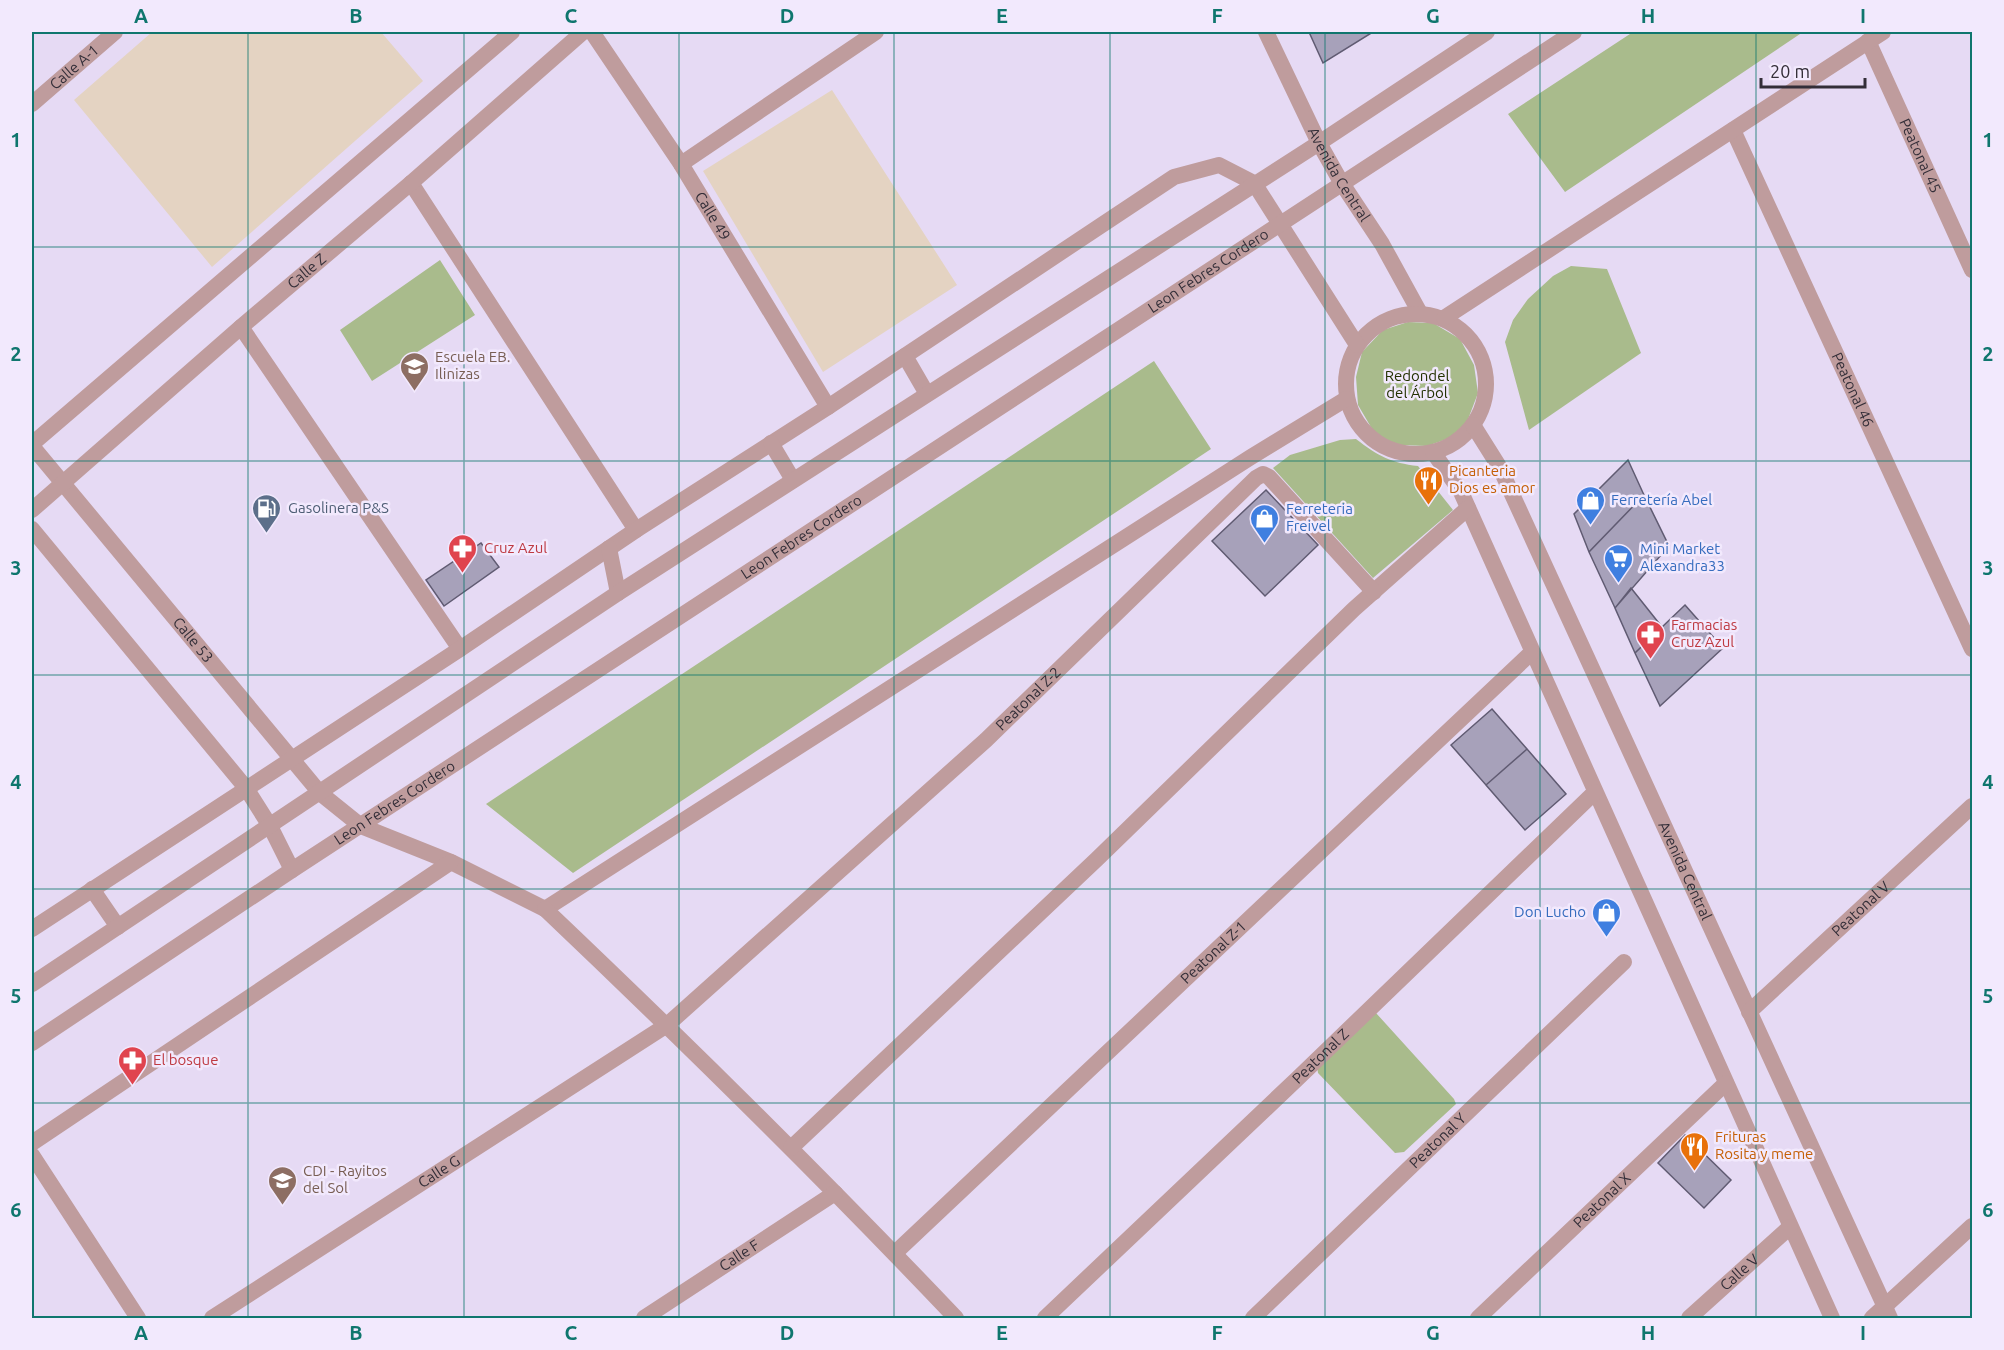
<svg xmlns="http://www.w3.org/2000/svg" width="2004" height="1350" viewBox="0 0 2004 1350" font-family="Ubuntu,sans-serif">
  <rect width="100%" height="100%" fill="#e6daf4"/>
  <path fill="#e4d3c2" d="M152,32H381L423,81L212,267L74,100Z
    M832,90L957,285L823,372L703,171Z"/>
  <path fill="#a9bb8c" d="M1633,32H1803L1565,192L1508,114Z
    M440,260L475,315L372,381L340,330Z
    M1571,266L1607,269L1641,353L1529,430L1505,342L1513,320L1528,299L1553,276Z
    M1408,322L1433,323L1460,339L1474,365L1478,393L1467,422L1450,438L1427,446L1398,445L1375,434L1358,405L1356,377L1362,352L1383,330Z
    M1154,361L1211,449L573,873L486,804Z
    M1356,439C1378,456 1391,463 1418,466L1453,510L1373,578L1273,468L1290,455L1340,440Z
    M1376,1013L1454,1099L1456,1104L1404,1152L1395,1153L1318,1073L1317,1066Z"/>
  <path fill="#a7a1ba" stroke="#605b72" stroke-width="1.5" d="M1309,32H1373L1323,63Z
    M1628,460L1644,495L1589,552L1574,514Z
    M1266,490L1318,545L1265,596L1212,541Z
    M1644,495L1669,546L1615,608L1589,552Z
    M481,543L499,567L444,606L426,580Z
    M1631,588L1662,627L1635,653L1615,608Z
    M1685,605L1723,648L1660,706L1635,653Z
    M1492,709L1527,749L1486,785L1451,745Z
    M1527,749L1566,794L1525,830L1486,785Z
    M1685,1135L1731,1180L1704,1208L1658,1163Z"/>
  <g fill="none" stroke-linecap="round" stroke-linejoin="round">
    <path stroke="#bf9c9d" stroke-width="16" d="M241,327L460,649"/>
    <g stroke="#bf9c9d" stroke-width="16">
      <path id="s1" d="M592,32L681,164L828,407"/>
      <path id="s2" d="M1266,32L1319,143L1341,182L1382,244L1420,313"/>
      <path id="s3" d="M1868,41L1972,270"/>
      <path id="s4" d="M32,104L115,32"/>
      <path id="s5" d="M1733,130L1972,649"/>
      <path d="M681,164L876,32"/>
      <path d="M411,183L636,530"/>
      <circle cx="1416" cy="384" r="70"/>
      <path d="M1444,318L1883,32"/>
      <path id="s6" d="M1473,425L1500,468L1890,1318"/>
      <path d="M32,444L512,32"/>
      <path id="s7" d="M32,446L320,793L361,826L451,862L545,909L1251,457L1346,399"/>
      <path d="M1433,452L1461,492L1832,1318"/>
      <path id="s8" d="M32,510L241,327L411,183L583,32"/>
      <path d="M32,529L246,788L270,826L292,870"/>
      <path d="M545,909C685,1042 823,1178 956,1318"/>
      <path d="M32,929L460,649L636,530L828,407L1174,177L1219,165L1254,183L1357,345"/>
      <path id="s9" d="M1749,1012L1972,806"/>
      <path d="M32,1143L451,862"/>
      <path d="M791,1148L1097,859L1354,609L1468,508"/>
      <path d="M32,1155L138,1318"/>
      <path id="s10" d="M895,1253L1532,652"/>
      <path id="s11" d="M212,1318L667,1025L986,740L1256,478L1263,474L1269,477L1374,592"/>
      <path id="s12" d="M644,1318L835,1193"/>
      <path id="s13" d="M1045,1318L1297,1079L1595,792"/>
      <path id="s14" d="M1253,1318L1624,962"/>
      <path id="s15" d="M1478,1318L1726,1083"/>
      <path id="s16" d="M1689,1318L1790,1227"/>
      <path d="M1872,1318L1972,1226"/>
    </g>
    <g stroke="#bf9c9d" stroke-width="16">
      <path d="M905,356L927,394"/>
      <path d="M771,443L793,480"/>
      <path d="M609,548L618,593"/>
      <path d="M92,889L118,927"/>
      <path d="M32,984L618,593L1319,143L1487,32"/>
      <path id="s17" d="M32,1043L292,870L1574,32"/>
    </g>
  </g>
  <path fill="none" stroke="#0f766e" stroke-width="1.5" stroke-opacity="0.55" d="M248,32V1318M464,32V1318M679,32V1318M894,32V1318M1110,32V1318M1325,32V1318M1540,32V1318M1756,32V1318M32,247H1972M32,461H1972M32,675H1972M32,889H1972M32,1103H1972"/>
  <defs>
    <symbol id="school-pin" viewBox="-11 -11 22 30"><path d="M0 17L-7.5 6A9.5 9.5 0 1 1 7.5 6Z" fill="#8d6e63" stroke="#f2e9fd"/><path d="M0-5L7-2L0 1L-7-2ZM-4 1L0 2.5L4 1V4Q0 6-4 4Z" fill="#fff"/></symbol>
    <symbol id="restaurant-pin" viewBox="-11 -11 22 30"><path d="M0 17L-7.5 6A9.5 9.5 0 1 1 7.5 6Z" fill="#e8710a" stroke="#f2e9fd"/><path d="M-5-6h1v4h1v-4h1v4h1v-4h1v5L-1.5 .5V6h-2V.5L-5-1ZM5-6V6H3V1.5H1.5Q1.5-4 5-6Z" fill="#fff"/></symbol>
    <symbol id="shop-pin" viewBox="-11 -11 22 30"><path d="M0 17L-7.5 6A9.5 9.5 0 1 1 7.5 6Z" fill="#3f7fe0" stroke="#f2e9fd"/><path d="M-5-2.5h2.3a2.7 3.5 0 0 1 5.4 0H5L5.5 6h-11ZM-1.5-2.5h3a1.5 2.3 0 0 0-3 0Z" fill="#fff"/></symbol>
    <symbol id="fuel-pin" viewBox="-11 -11 22 30"><path d="M0 17L-7.5 6A9.5 9.5 0 1 1 7.5 6Z" fill="#5c6f8a" stroke="#f2e9fd"/><path d="M-5.5-6h7V0h2V4h1.3V-2.5L3-4.5l.8-.8L6-3V5H2.5V1h-1V6h-7ZM-4.2-4.7v3.2H.2V-4.7Z" fill="#fff"/></symbol>
    <symbol id="pharmacy-pin" viewBox="-11 -11 22 30"><path d="M0 17L-7.5 6A9.5 9.5 0 1 1 7.5 6Z" fill="#e0444e" stroke="#f2e9fd"/><path d="M-2-6h4v4h4v4h-4v4h-4v-4h-4v-4h4Z" fill="#fff"/></symbol>
    <symbol id="supermarket-pin" viewBox="-11 -11 22 30"><path d="M0 17L-7.5 6A9.5 9.5 0 1 1 7.5 6Z" fill="#3f7fe0" stroke="#f2e9fd"/><path d="M-6-5.5h2.5l.6 2H6L4.5 2H-2.5L-4.4-4H-6ZM-1.5 3.2a1.3 1.3 0 1 0 .1 0ZM3 3.2a1.3 1.3 0 1 0 .1 0Z" fill="#fff"/></symbol>
  </defs>
  <g fill-rule="evenodd">
    <use href="#school-pin" x="398" y="350" width="33" height="45"/>
    <use href="#restaurant-pin" x="1412" y="464" width="33" height="45"/>
    <use href="#shop-pin" x="1574" y="484" width="33" height="45"/>
    <use href="#fuel-pin" x="250" y="492" width="33" height="45"/>
    <use href="#shop-pin" x="1248" y="502" width="33" height="45"/>
    <use href="#pharmacy-pin" x="446" y="532" width="33" height="45"/>
    <use href="#supermarket-pin" x="1602" y="542" width="33" height="45"/>
    <use href="#pharmacy-pin" x="1634" y="618" width="33" height="45"/>
    <use href="#shop-pin" x="1590" y="896" width="33" height="45"/>
    <use href="#pharmacy-pin" x="116" y="1044" width="33" height="45"/>
    <use href="#restaurant-pin" x="1678" y="1130" width="33" height="45"/>
    <use href="#school-pin" x="266" y="1164" width="33" height="45"/>
  </g>
  <g text-anchor="middle" stroke-width="5" stroke-linejoin="round" paint-order="stroke">
    <g font-size="15" fill="#332e38" stroke="#f2e9fd">
      <text dy="5" stroke="none"><textPath href="#s4" startOffset="56">Calle A-1</textPath></text>
      <text dy="5" stroke="none"><textPath href="#s3" startOffset="126">Peatonal 45</textPath></text>
      <text dy="5" stroke="none"><textPath href="#s2" startOffset="160">Avenida Central</textPath></text>
      <text dy="5" stroke="none"><textPath href="#s1" startOffset="220">Calle 49</textPath></text>
      <text dy="5" stroke="none"><textPath href="#s17" startOffset="1407">Leon Febres Cordero</textPath></text>
      <text dy="5" stroke="none"><textPath href="#s8" startOffset="364">Calle Z</textPath></text>
      <text dy="5" stroke="none"><textPath href="#s5" startOffset="286">Peatonal 46</textPath></text>
      <text dy="5" stroke="none"><textPath href="#s17" startOffset="921">Leon Febres Cordero</textPath></text>
      <text dy="5" stroke="none"><textPath href="#s7" startOffset="252">Calle 53</textPath></text>
      <text dy="5" stroke="none"><textPath href="#s11" startOffset="1028">Peatonal Z-2</textPath></text>
      <text dy="5" stroke="none"><textPath href="#s17" startOffset="435">Leon Febres Cordero</textPath></text>
      <text dy="5" stroke="none"><textPath href="#s6" startOffset="494">Avenida Central</textPath></text>
      <text dy="5" stroke="none"><textPath href="#s9" startOffset="152">Peatonal V</textPath></text>
      <text dy="5" stroke="none"><textPath href="#s10" startOffset="438">Peatonal Z-1</textPath></text>
      <text dy="5" stroke="none"><textPath href="#s13" startOffset="380">Peatonal Z</textPath></text>
      <text dy="5" stroke="none"><textPath href="#s14" startOffset="256">Peatonal Y</textPath></text>
      <text dy="5" stroke="none"><textPath href="#s11" startOffset="270">Calle G</textPath></text>
      <text dy="5" stroke="none"><textPath href="#s15" startOffset="171">Peatonal X</textPath></text>
      <text dy="5" stroke="none"><textPath href="#s12" startOffset="114">Calle F</textPath></text>
      <text dy="5" stroke="none"><textPath href="#s16" startOffset="68">Calle V</textPath></text>
    </g>
    <g font-size="15" fill="#785e54" stroke="#f2e9fd" text-anchor="start">
      <text x="435" y="362">Escuela EB.<tspan x="435" dy="17">Ilinizas</tspan></text>
      <text x="303" y="1176">CDI - Rayitos<tspan x="303" dy="17">del Sol</tspan></text>
    </g>
    <g font-size="15" fill="#233100" stroke="#f2e9fd">
      <text x="1417" y="381">Redondel<tspan x="1417" dy="17">del Árbol</tspan></text>
    </g>
    <g font-size="15" fill="#c56008" stroke="#f2e9fd" text-anchor="start">
      <text x="1449" y="476">Picanteria<tspan x="1449" dy="17">Dios es amor</tspan></text>
      <text x="1715" y="1142">Frituras<tspan x="1715" dy="17">Rosita y meme</tspan></text>
    </g>
    <g font-size="15" fill="#366cbe" stroke="#f2e9fd" text-anchor="start">
      <text x="1611" y="505">Ferretería Abel</text>
      <text x="1286" y="514">Ferreteria<tspan x="1286" dy="17">Freivel</tspan></text>
      <text x="1640" y="554">Mini Market<tspan x="1640" dy="17">Alexandra33</tspan></text>
      <text x="1586" y="917" text-anchor="end">Don Lucho</text>
    </g>
    <g font-size="15" fill="#4e5e75" stroke="#f2e9fd" text-anchor="start">
      <text x="288" y="513">Gasolinera P&amp;S</text>
    </g>
    <g font-size="15" fill="#be3a42" stroke="#f2e9fd" text-anchor="start">
      <text x="484" y="553">Cruz Azul</text>
      <text x="1671" y="630">Farmacias<tspan x="1671" dy="17">Cruz Azul</tspan></text>
      <text x="153" y="1065">El bosque</text>
    </g>
  </g>
  <rect width="2004" height="1350" fill="none" stroke="#f2e9fd" stroke-width="66"/>
  <path d="M1761 78v9h104v-9" fill="none" stroke="#332e38" stroke-width="3"/>
  <text x="1770" y="78" font-size="18" fill="#332e38" stroke="#f2e9fd" stroke-width="4.5" paint-order="stroke">20 m</text>
  <rect x="33" y="33" width="1938" height="1284" fill="none" stroke="#0f766e" stroke-width="2"/>
  <g font-size="20" text-anchor="middle" font-weight="bold" fill="#0f766e">
    <text x="141" y="23">A</text>
    <text x="356" y="23">B</text>
    <text x="571" y="23">C</text>
    <text x="787" y="23">D</text>
    <text x="1002" y="23">E</text>
    <text x="1217" y="23">F</text>
    <text x="1433" y="23">G</text>
    <text x="1648" y="23">H</text>
    <text x="1863" y="23">I</text>
    <text x="16" y="147">1</text>
    <text x="1988" y="147">1</text>
    <text x="16" y="361">2</text>
    <text x="1988" y="361">2</text>
    <text x="16" y="575">3</text>
    <text x="1988" y="575">3</text>
    <text x="16" y="789">4</text>
    <text x="1988" y="789">4</text>
    <text x="16" y="1003">5</text>
    <text x="1988" y="1003">5</text>
    <text x="16" y="1217">6</text>
    <text x="1988" y="1217">6</text>
    <text x="141" y="1340">A</text>
    <text x="356" y="1340">B</text>
    <text x="571" y="1340">C</text>
    <text x="787" y="1340">D</text>
    <text x="1002" y="1340">E</text>
    <text x="1217" y="1340">F</text>
    <text x="1433" y="1340">G</text>
    <text x="1648" y="1340">H</text>
    <text x="1863" y="1340">I</text>
  </g>
</svg>
